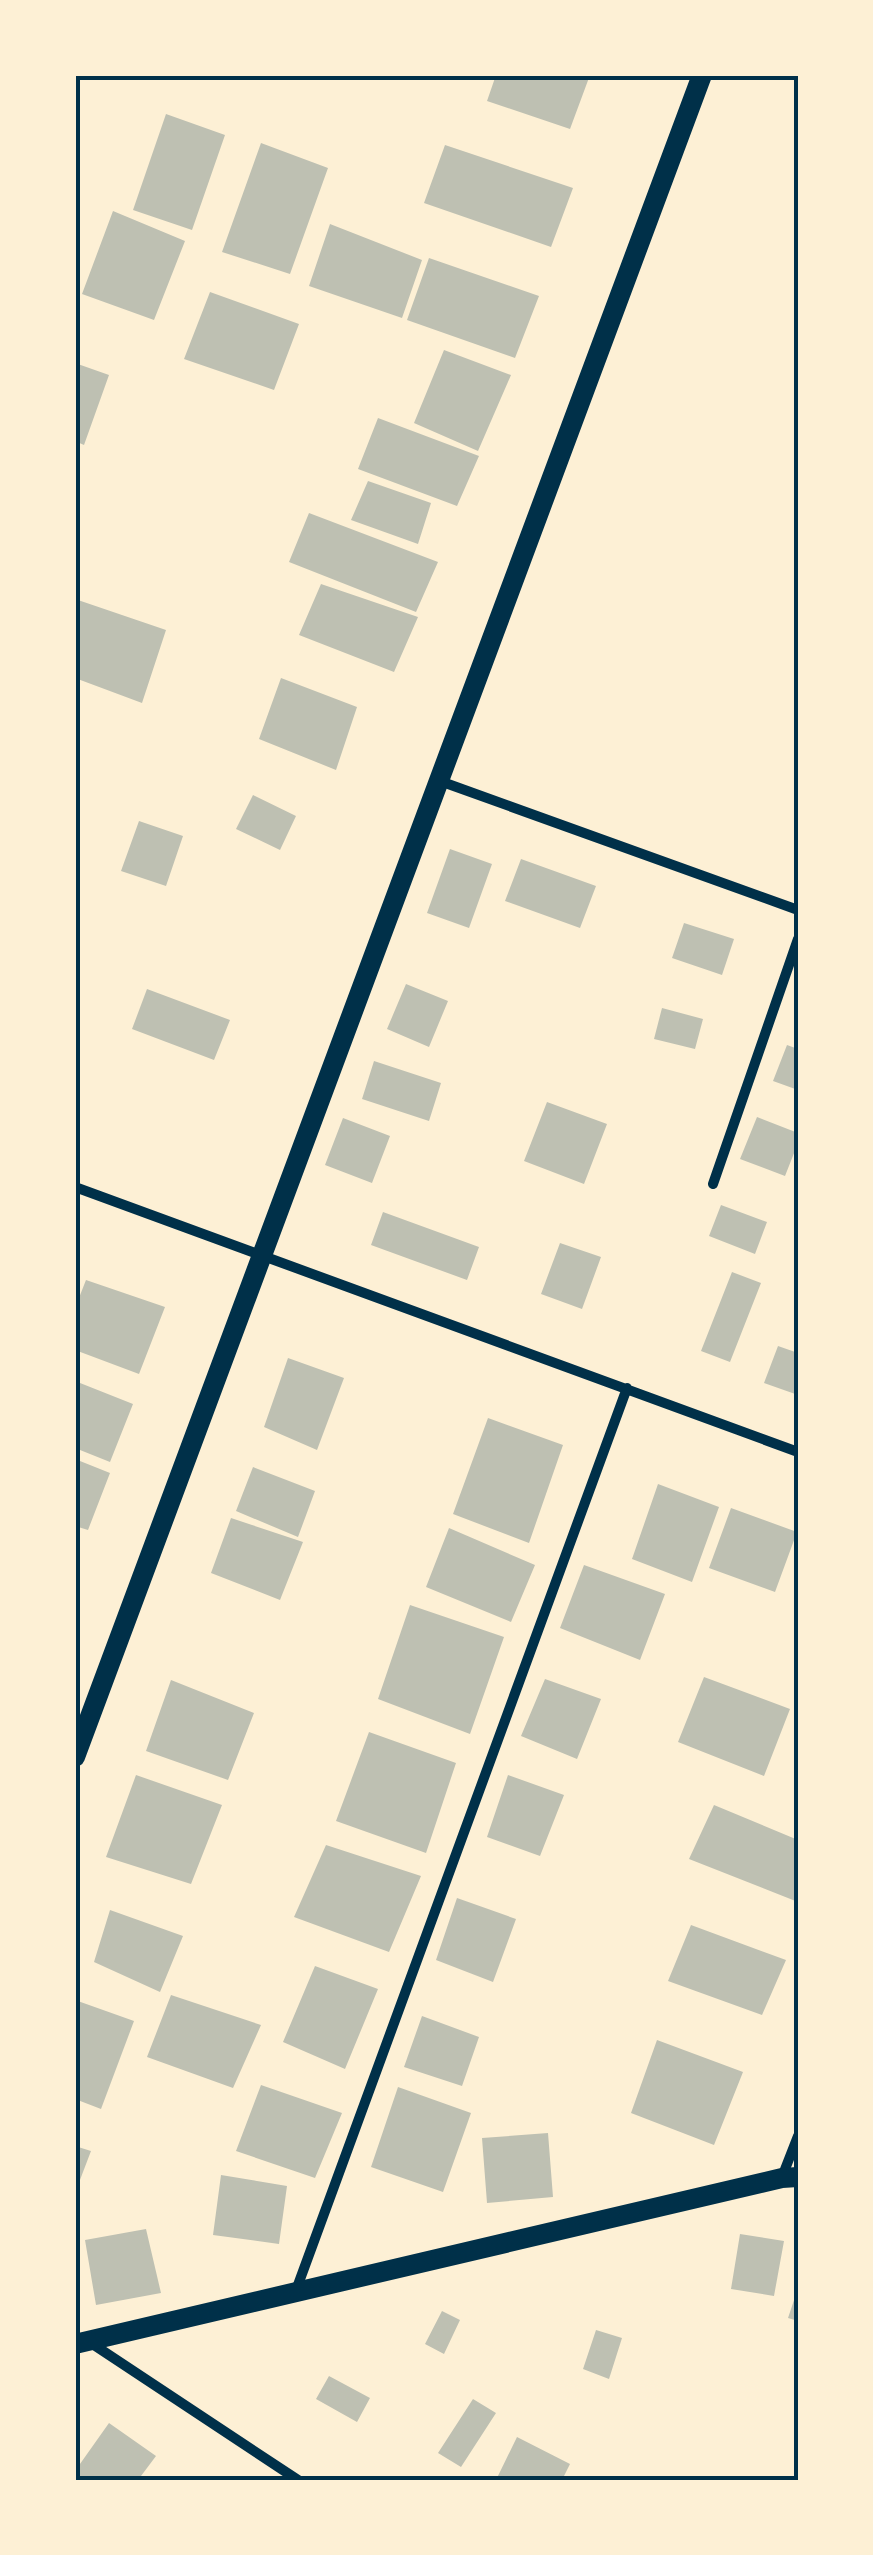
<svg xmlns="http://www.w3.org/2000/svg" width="873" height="2555" viewBox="0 0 873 2555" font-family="Arial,sans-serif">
  <rect width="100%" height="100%" fill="#fdf0d5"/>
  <path fill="#bec0b2" d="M496,75H590L570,129L487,101Z
    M166,114L225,135L192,230L133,210Z
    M261,143L328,168L290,274L222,252Z
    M445,145L573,188L551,247L424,203Z
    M113,211L185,241L154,320L82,294Z
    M330,224L422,260L402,318L309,286Z
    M429,258L539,296L515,358L407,320Z
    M210,292L299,324L274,390L184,359Z
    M444,350L511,375L478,451L414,423Z
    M75,363L109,375L84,445L75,441Z
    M378,418L479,456L457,506L358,469Z
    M368,481L431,503L418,544L351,520Z
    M309,513L438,562L416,612L289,562Z
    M321,584L418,617L394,672L299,635Z
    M75,599L166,630L142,703L75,678Z
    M281,678L357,707L336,770L259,739Z
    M253,795L296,816L280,850L236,829Z
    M139,821L183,836L166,886L121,871Z
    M450,849L492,864L469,928L427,913Z
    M521,859L596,886L580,928L505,901Z
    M684,923L734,939L722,975L672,958Z
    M406,984L448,1001L429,1047L387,1029Z
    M147,989L230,1020L214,1060L132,1029Z
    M662,1008L703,1019L695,1049L654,1039Z
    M787,1045L798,1049V1090L773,1081Z
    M374,1061L441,1083L429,1121L362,1099Z
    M547,1102L607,1124L584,1184L524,1161Z
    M757,1117L798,1133V1143L785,1176L740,1159Z
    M343,1118L390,1136L372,1183L325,1165Z
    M721,1205L767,1222L755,1254L709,1236Z
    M383,1212L479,1247L467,1280L371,1245Z
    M560,1243L601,1257L582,1309L541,1294Z
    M732,1272L761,1283L730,1362L701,1351Z
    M86,1280L165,1307L139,1374L75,1350V1308Z
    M778,1346L798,1353V1395L764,1383Z
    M288,1358L344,1378L317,1450L264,1427Z
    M75,1381L133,1404L110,1462L75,1448Z
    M488,1418L563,1445L529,1543L453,1514Z
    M75,1459L110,1473L88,1530L75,1526Z
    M253,1467L315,1491L298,1537L236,1511Z
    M658,1484L719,1507L692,1582L632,1559Z
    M731,1508L797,1532L775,1592L709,1568Z
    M231,1518L303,1542L280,1600L211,1573Z
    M449,1528L535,1565L511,1622L426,1587Z
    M584,1565L665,1594L640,1660L560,1628Z
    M410,1605L504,1637L470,1734L378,1699Z
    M704,1677L790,1709L764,1776L678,1742Z
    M545,1679L601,1699L577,1759L521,1736Z
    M171,1680L254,1713L228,1780L146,1751Z
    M369,1732L456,1763L426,1853L336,1821Z
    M136,1775L222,1805L191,1884L106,1857Z
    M508,1775L564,1795L540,1856L487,1837Z
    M714,1805L798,1840V1902L689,1859Z
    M326,1845L421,1876L389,1952L294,1917Z
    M457,1898L516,1919L493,1982L436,1960Z
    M110,1910L183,1936L160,1992L94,1962Z
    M691,1925L786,1960L762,2015L668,1981Z
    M315,1966L378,1989L345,2069L283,2042Z
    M171,1995L261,2025L233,2088L147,2057Z
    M75,2000L134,2021L101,2109L75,2099Z
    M422,2016L479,2037L462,2086L404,2067Z
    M657,2040L743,2072L714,2145L631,2113Z
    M261,2085L342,2113L315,2178L236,2151Z
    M398,2087L471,2113L443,2192L371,2167Z
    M548,2133L553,2197L487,2203L482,2138Z
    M75,2146L91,2151L75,2193Z
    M221,2175L287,2186L279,2244L213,2235Z
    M146,2229L161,2293L96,2305L85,2240Z
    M740,2234L784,2241L774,2296L731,2289Z
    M798,2288V2321L788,2318Z
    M442,2311L460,2320L444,2354L425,2344Z
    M596,2330L622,2338L609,2379L583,2369Z
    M329,2376L370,2398L357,2422L316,2399Z
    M473,2399L496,2413L461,2467L438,2453Z
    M109,2423L156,2456L138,2480H75V2471Z
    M517,2437L570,2464L562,2480H496Z"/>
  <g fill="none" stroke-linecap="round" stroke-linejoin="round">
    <path stroke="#003049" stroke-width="10" d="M437,780L798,910
      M713,1184L798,939
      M75,1187L798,1452
      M782,2177L798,2136
      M295,2293L627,1388
      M91,2343L298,2480"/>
    <path stroke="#003049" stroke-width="20" d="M75,1757L702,75
      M75,2344L782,2178L798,2177"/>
  </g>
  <rect width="873" height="2555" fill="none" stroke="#fdf0d5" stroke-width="155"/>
  <rect x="78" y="78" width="718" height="2400" fill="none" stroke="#003049" stroke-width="4"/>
</svg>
